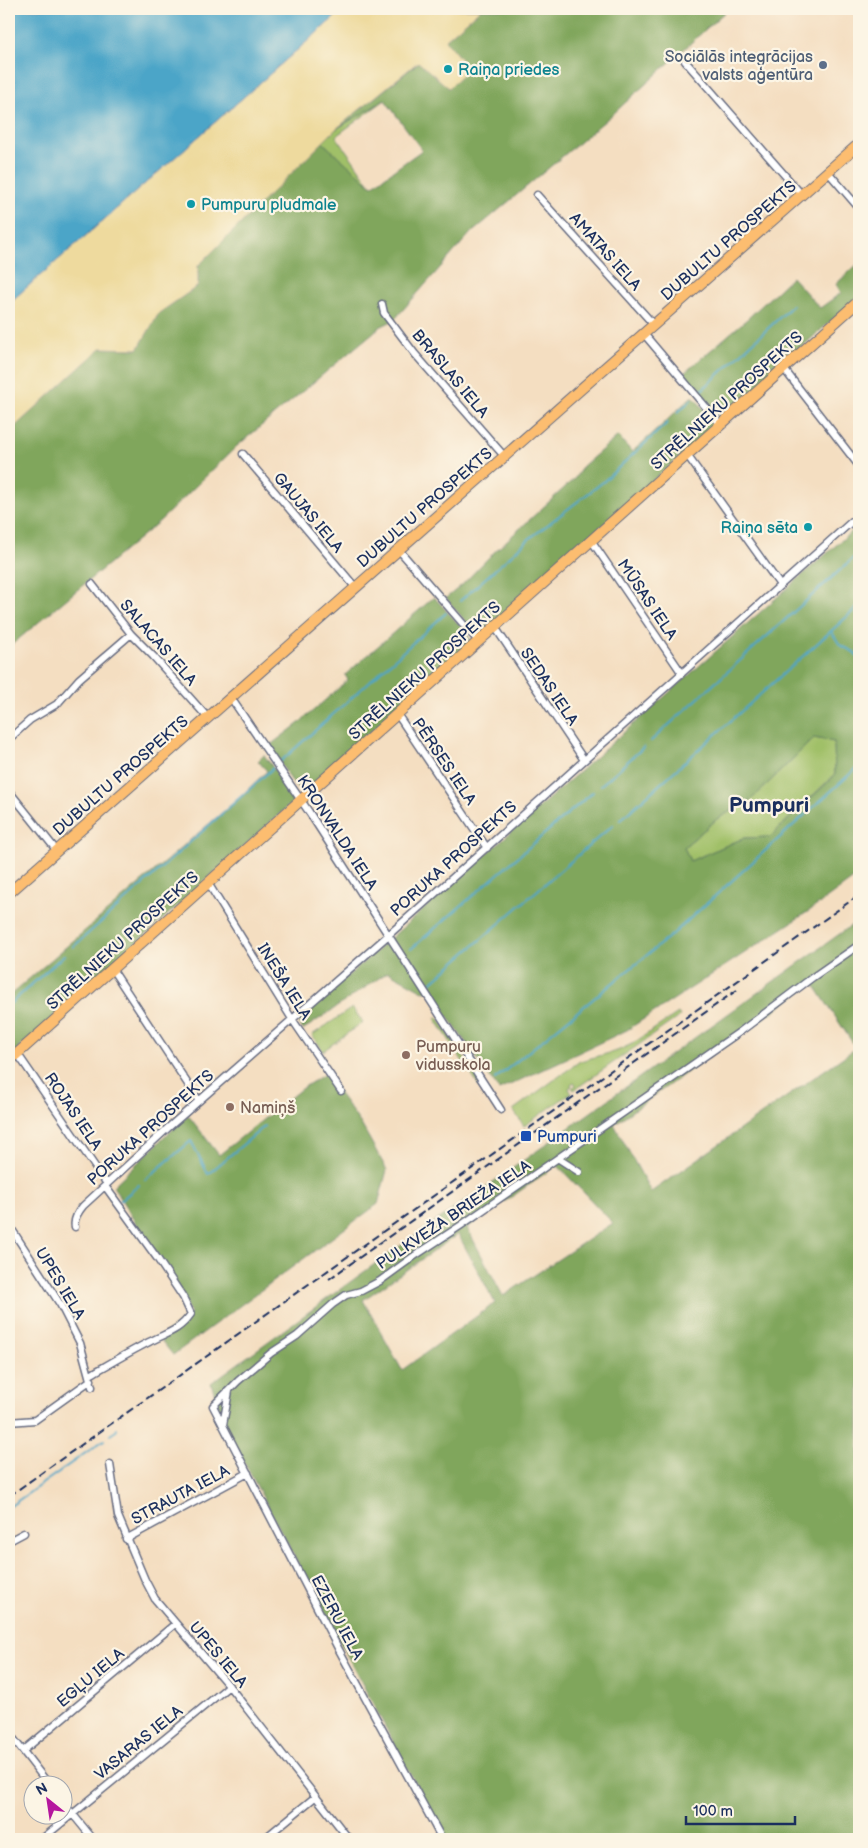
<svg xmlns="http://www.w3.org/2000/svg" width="868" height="1848" viewBox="0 0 868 1848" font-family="'Balsamiq Sans',sans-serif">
  <rect width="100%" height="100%" fill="#fcf5e5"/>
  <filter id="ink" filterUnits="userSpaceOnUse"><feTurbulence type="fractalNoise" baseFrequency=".02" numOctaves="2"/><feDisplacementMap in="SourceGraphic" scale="10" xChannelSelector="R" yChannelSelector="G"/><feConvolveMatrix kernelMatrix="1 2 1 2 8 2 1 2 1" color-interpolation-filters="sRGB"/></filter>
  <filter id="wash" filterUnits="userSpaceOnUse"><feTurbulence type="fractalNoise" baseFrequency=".0096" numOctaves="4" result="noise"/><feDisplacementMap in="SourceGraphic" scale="20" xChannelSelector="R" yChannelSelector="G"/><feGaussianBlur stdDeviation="1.12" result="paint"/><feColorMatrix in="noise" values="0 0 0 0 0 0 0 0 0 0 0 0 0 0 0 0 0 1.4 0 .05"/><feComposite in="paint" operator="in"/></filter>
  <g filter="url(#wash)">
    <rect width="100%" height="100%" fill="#f4dec1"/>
    <path fill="#a0c068" stroke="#5e7863" d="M385,100L336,136L372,187L322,142L336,129Z
      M814,738L834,742L835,774L770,837L744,838L690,861L684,847L717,819L752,799Z
      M352,1008L363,1022L323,1051L312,1035Z
      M678,1013L680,1016L574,1090L572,1088L576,1085L574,1082L571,1084L572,1086L569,1088L571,1093L524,1126L513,1110L580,1061L617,1051L632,1044Z
      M438,1017L491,1100L489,1102L435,1018Z"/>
    <path fill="#80a65c" stroke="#4e6a5d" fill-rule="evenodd" d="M481,9H728L613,114L469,235L394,320L380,327L237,446L161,520L9,647V432L101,348L138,349L159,313L198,286V266L322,142L372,186L422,150L385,100L336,129L419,62L449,88L445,40Z
      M859,263V296L723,417L713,411L683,374L747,319L792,277L820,308L841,293L836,284Z
      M691,397H694L713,421L714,426L484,631H476L471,628L446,598L462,585L491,555L575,478L583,466L618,436L632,452L660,427Z
      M859,525V875L812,909L627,1030L499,1090L429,990L423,991L388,972L303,1030L299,1023L300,1018ZM814,738L834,742L835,775L770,837L744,838L690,861L684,847L717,819L752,799Z
      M434,597L466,632L471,642L308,788L302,789L295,786L269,746L298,724L348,680L345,675Z
      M264,755L294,796L293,802L9,1057V996L238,799L267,771L258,761Z
      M859,920V1839H445L228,1432L211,1383L390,1253L506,1173ZM813,983L856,1048L651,1192L614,1124ZM557,1165L613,1223L503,1296L467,1228ZM458,1234L495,1303L402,1370L363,1300Z
      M325,1074L361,1124L387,1170L378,1204L173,1355L159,1338L191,1314L113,1186L188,1115L219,1155L301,1089Z"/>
    <path fill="#eeda9e" stroke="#84847e" d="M344,9H481L445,40L469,69L449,88L418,62L336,129L198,266V286L159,313L138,349L101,348L9,432V303Z"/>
    <path fill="#4ba5c8" stroke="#336a93" d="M9,9H344L9,303Z"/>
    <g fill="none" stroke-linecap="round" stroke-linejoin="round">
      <path stroke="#4ba5c8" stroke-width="2" d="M702,390L793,305
        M678,412L692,399
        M460,601L529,539L603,482L667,423
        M831,631L840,645L854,652L859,658
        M651,741L859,553
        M280,762L446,613
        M601,785L644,747
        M620,820L859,606
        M73,947L273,768
        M411,949L593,792
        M427,986L613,825
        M9,1005L64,955
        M495,1079L674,933L859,766
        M145,1180L191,1141L208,1174L265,1126
        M120,1201L139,1185
        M110,1435L116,1431L117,1428
        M9,1507L104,1440"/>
    </g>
  </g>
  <g filter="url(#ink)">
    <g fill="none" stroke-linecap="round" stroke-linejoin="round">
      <defs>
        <path id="minor" d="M685,61L802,195
          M828,172L859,208
          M537,195L654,325
          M382,304L384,313L415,354L505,457
          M644,334L721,425
          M784,369L859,466
          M243,454L356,588
          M687,455L780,585
          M591,540L681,672
          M399,550L478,641
          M92,584L131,634L153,656L208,718
          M495,627L584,760
          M231,698L309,812L501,1110
          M397,714L487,848
          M9,739L30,720L57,704L79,679L131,634
          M9,791L57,851
          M208,883L292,1019L341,1091
          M112,969L199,1101
          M17,1053L107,1184
          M559,1159L579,1172
          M9,1225L60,1304L80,1343L92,1387
          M75,1227C73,1219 78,1212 83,1206L169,1127L384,939L859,515
          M90,1375C109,1364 129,1352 149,1342C167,1333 179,1331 191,1314L183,1297L157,1258L105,1186
          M9,1422L35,1420L91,1380
          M223,1425L229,1391
          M110,1464L118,1516L145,1580L155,1599L229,1686L349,1839
          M126,1539L248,1473
          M9,1541L24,1533
          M9,1733L50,1786
          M23,1751L175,1624
          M62,1801L93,1839
          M42,1839L229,1686
          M264,1839L315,1797
          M442,1839L338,1648L213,1406L238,1381L271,1353L297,1336L333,1304L346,1295L361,1291L380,1281L413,1257L460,1226L741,1031L813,977L859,945"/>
        <path id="primary" d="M9,893L859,144
          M9,1061L859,301"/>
      </defs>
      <use href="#minor" stroke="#676c81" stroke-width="9"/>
      <use href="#primary" stroke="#676c81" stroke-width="12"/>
      <use href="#minor" stroke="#fff" stroke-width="6"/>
      <use href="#primary" stroke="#fcbd6f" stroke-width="10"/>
      <path stroke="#1b2f5e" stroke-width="2" stroke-dasharray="8 4" stroke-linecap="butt" d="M329,1279L737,990
        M9,1496L859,895"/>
    </g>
  </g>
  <circle fill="#5c6f8a" stroke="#fcf5e5" stroke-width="2" cx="823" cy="65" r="5"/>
  <g fill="#0f9aa8" stroke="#fcf5e5" stroke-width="2">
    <circle cx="448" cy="69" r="5"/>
    <circle cx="191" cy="204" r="5"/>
    <circle cx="808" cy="527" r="5"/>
  </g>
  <g fill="#8d6e63" stroke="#fcf5e5" stroke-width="2">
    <circle cx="406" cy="1055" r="5"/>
    <circle cx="230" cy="1107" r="5"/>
  </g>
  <rect fill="#1a4fb4" stroke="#fcf5e5" stroke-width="2" x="520" y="1130" width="12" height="12" rx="2.5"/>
  <g text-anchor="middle" stroke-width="4.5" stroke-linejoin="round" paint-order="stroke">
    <g font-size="16" fill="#4e5e75" stroke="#fcf5e5" text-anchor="end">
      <text x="813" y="62">Sociālās integrācijas<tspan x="813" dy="18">valsts aģentūra</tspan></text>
    </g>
    <g font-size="16" fill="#0d838f" stroke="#fcf5e5" text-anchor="start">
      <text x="458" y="75">Raiņa priedes</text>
      <text x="201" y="210">Pumpuru pludmale</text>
      <text x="798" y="533" text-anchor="end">Raiņa sēta</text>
    </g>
    <g font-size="16" fill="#1b2f5e" stroke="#fcf5e5">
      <text transform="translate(728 240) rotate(-41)" y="6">DUBULTU PROSPEKTS</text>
      <text transform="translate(606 251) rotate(48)" y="6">AMATAS IELA</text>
      <text transform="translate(451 373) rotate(50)" y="6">BRASLAS IELA</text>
      <text transform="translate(726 400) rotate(-42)" y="6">STRĒLNIEKU PROSPEKTS</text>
      <text transform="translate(424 507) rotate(-41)" y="6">DUBULTU PROSPEKTS</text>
      <text transform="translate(309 512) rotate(50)" y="6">GAUJAS IELA</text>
      <text transform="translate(648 599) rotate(56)" y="6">MŪSAS IELA</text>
      <text transform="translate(159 642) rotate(49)" y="6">SALACAS IELA</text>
      <text transform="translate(424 670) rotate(-42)" y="6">STRĒLNIEKU PROSPEKTS</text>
      <text transform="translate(550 686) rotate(56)" y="6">SEDAS IELA</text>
      <text transform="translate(445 761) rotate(56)" y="6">PĒRSES IELA</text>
      <text transform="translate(120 775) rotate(-41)" y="6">DUBULTU PROSPEKTS</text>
      <text transform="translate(338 832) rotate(57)" y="6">KRONVALDA IELA</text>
      <text transform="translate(453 858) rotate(-42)" y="6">PORUKA PROSPEKTS</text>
      <text transform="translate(122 940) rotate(-42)" y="6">STRĒLNIEKU PROSPEKTS</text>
      <text transform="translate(285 981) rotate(58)" y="6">INEŠA IELA</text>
      <text transform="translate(74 1111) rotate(56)" y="6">ROJAS IELA</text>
      <text transform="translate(150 1127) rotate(-42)" y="6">PORUKA PROSPEKTS</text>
      <text transform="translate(453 1214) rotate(-34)" y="6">PULKVEŽA BRIEŽA IELA</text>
      <text transform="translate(61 1283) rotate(59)" y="6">UPES IELA</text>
      <text transform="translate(180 1494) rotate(-28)" y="6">STRAUTA IELA</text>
      <text transform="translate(338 1617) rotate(62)" y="6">EZERU IELA</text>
      <text transform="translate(219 1654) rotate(50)" y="6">UPES IELA</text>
      <text transform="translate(90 1677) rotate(-40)" y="6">EGĻU IELA</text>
      <text transform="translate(138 1742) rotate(-39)" y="6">VASARAS IELA</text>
    </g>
    <g font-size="16" fill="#785e54" stroke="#fcf5e5" text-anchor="start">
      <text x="416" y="1052">Pumpuru<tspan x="416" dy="18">vidusskola</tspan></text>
      <text x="240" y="1113">Namiņš</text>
    </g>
    <g font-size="16" fill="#164399" stroke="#fcf5e5" text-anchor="start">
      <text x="537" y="1142">Pumpuri</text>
    </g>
    <g font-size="21" font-weight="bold" fill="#1b2f5e" stroke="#fcf5e5">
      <text x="769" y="812">Pumpuri</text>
    </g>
  </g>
  <rect width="868" height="1848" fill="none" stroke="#fcf5e5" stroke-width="30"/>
  <g transform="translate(48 1800) rotate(330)"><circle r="24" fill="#fcf5e5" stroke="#a2a6af"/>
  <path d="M0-4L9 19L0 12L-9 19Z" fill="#b5179e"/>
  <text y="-8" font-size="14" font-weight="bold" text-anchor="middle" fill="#1b2f5e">N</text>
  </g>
  <path d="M686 1816v8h109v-8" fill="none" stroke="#1b2f5e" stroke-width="2.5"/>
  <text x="693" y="1816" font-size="15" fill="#1b2f5e" stroke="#fcf5e5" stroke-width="4" paint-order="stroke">100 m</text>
</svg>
